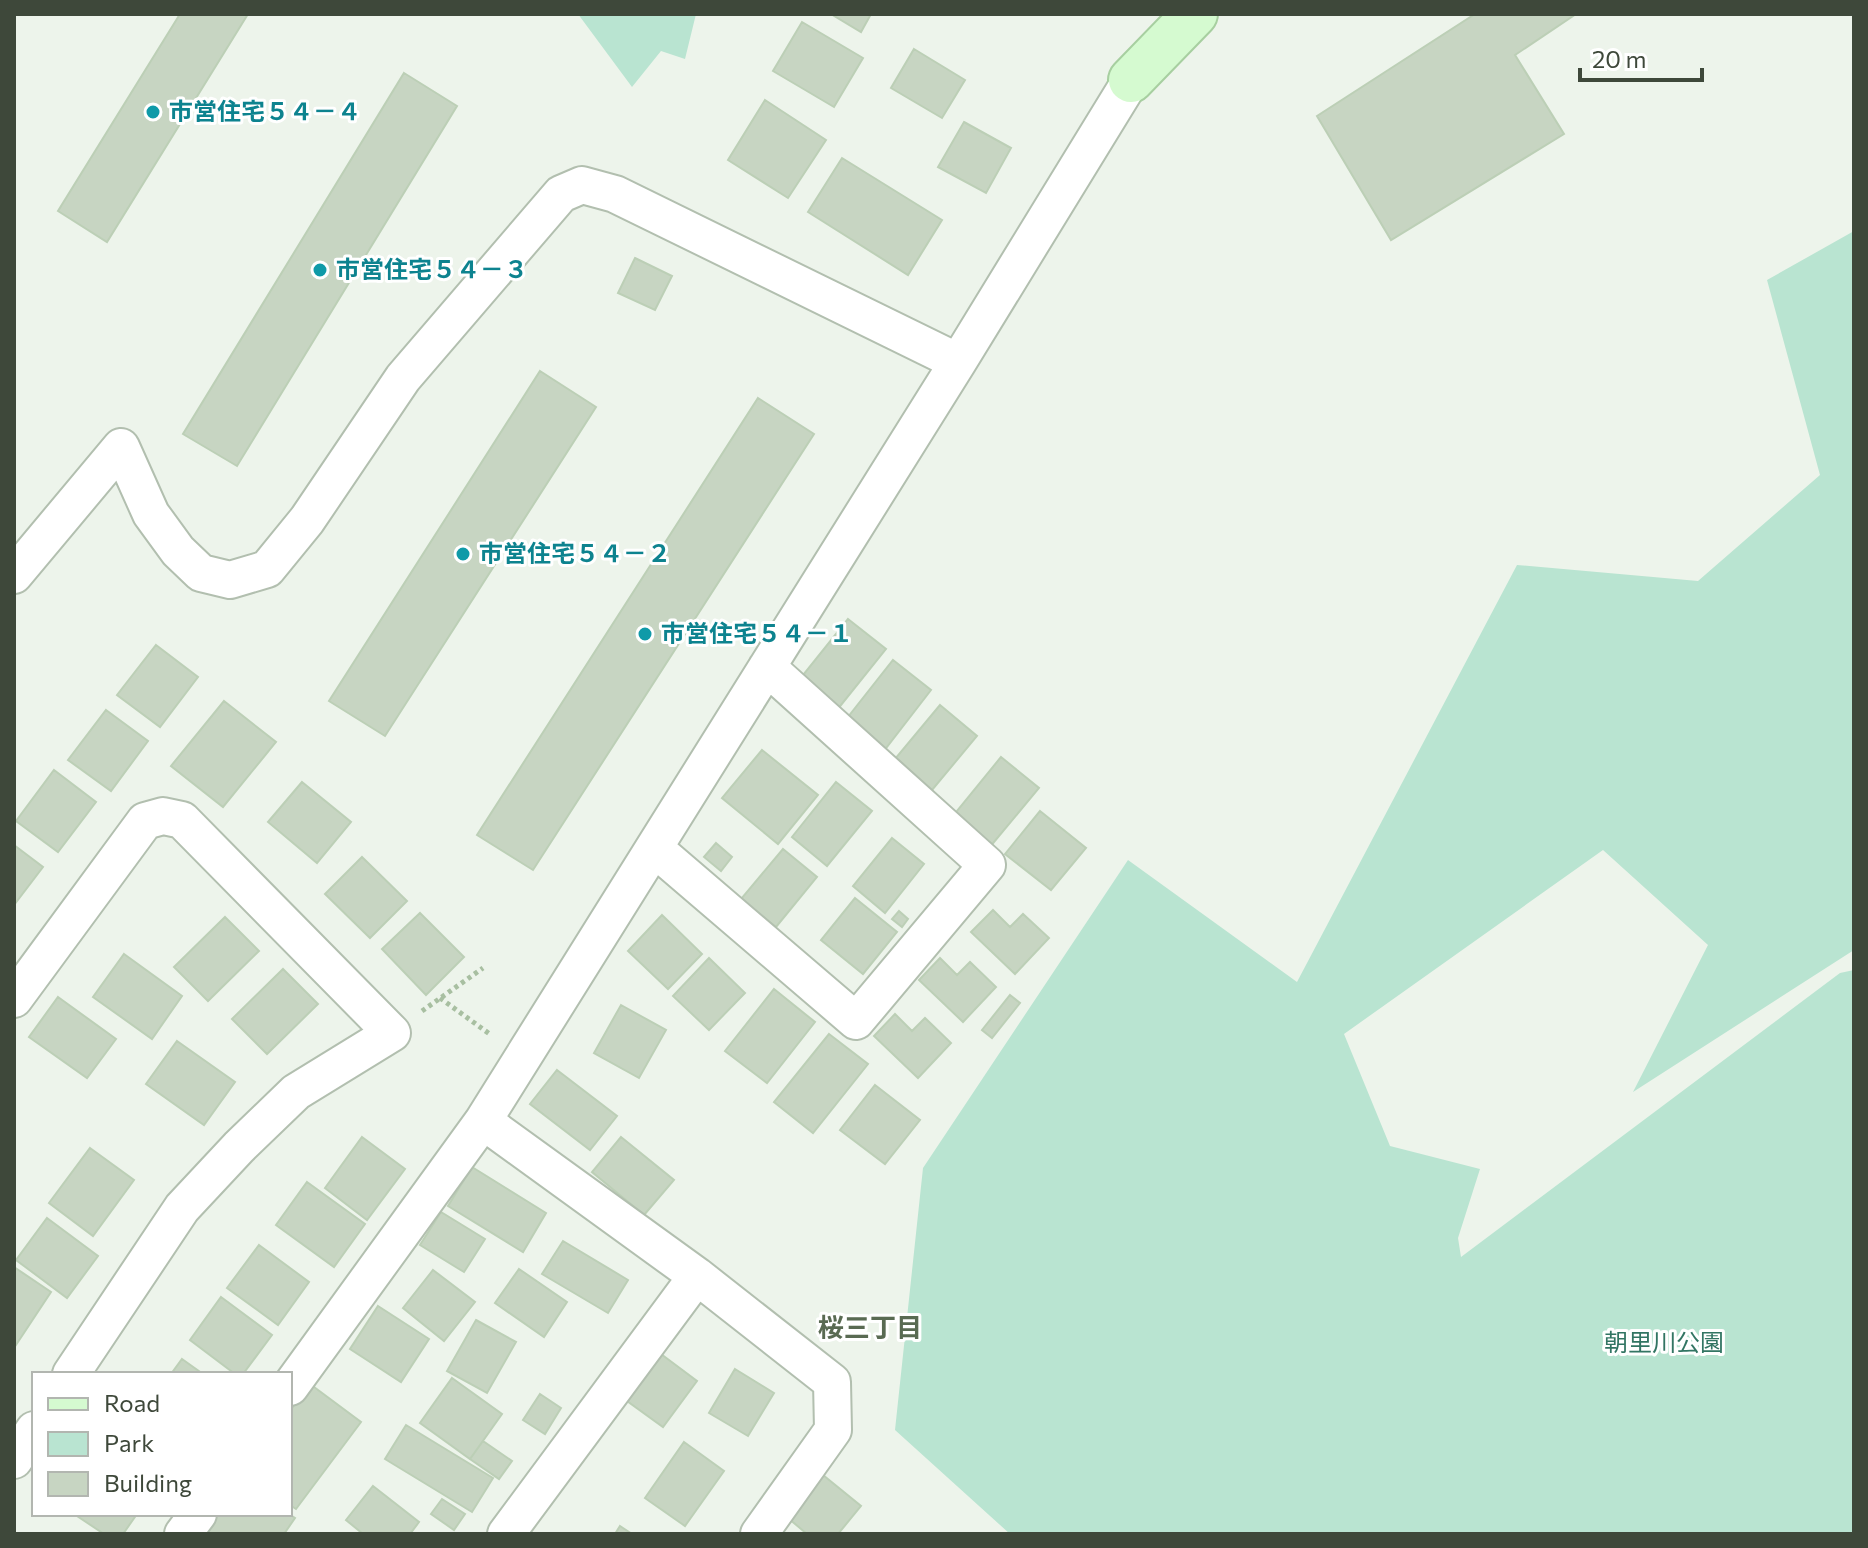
<svg xmlns="http://www.w3.org/2000/svg" width="1868" height="1548" viewBox="0 0 1868 1548" font-family="Commissioner,'Noto Sans JP',sans-serif">
  <rect width="100%" height="100%" fill="#edf4eb"/>
  <path fill="#b9e4d1" d="M578,14H696L685,59L661,51L632,87Z
    M1854,231V950L1633,1092L1708,945L1603,850L1344,1034L1390,1146L1480,1169L1458,1238L1461,1257L1840,973L1854,970V1534H1010L895,1430L923,1168L1128,860L1297,982L1517,565L1698,581L1820,475L1767,280Z"/>
  <path fill="#c7d5c2" stroke="#bccfb6" stroke-width="2" d="M180,14H248L107,242L58,211Z
    M831,14H871L861,32Z
    M1475,14H1576L1515,55L1564,134L1391,240L1317,116Z
    M802,22L863,58L834,107L773,71Z
    M914,49L965,80L942,118L891,88Z
    M404,73L457,106L237,466L183,434Z
    M765,100L826,140L788,198L728,160Z
    M964,122L1011,148L986,193L938,167Z
    M842,158L942,220L908,275L808,212Z
    M635,258L672,276L655,310L618,293Z
    M540,371L596,407L385,736L329,701Z
    M758,398L814,434L533,870L477,835Z
    M848,619L886,649L837,710L799,680Z
    M156,645L198,677L160,727L117,695Z
    M893,660L931,690L883,752L844,722Z
    M224,701L276,742L223,807L171,766Z
    M940,705L977,736L927,796L890,765Z
    M106,710L148,741L111,791L68,760Z
    M762,750L818,795L778,844L722,798Z
    M1001,757L1039,788L989,848L952,817Z
    M54,770L96,802L58,852L16,821Z
    M302,782L351,822L317,863L268,822Z
    M836,782L872,811L827,866L792,837Z
    M1040,811L1086,848L1051,890L1005,854Z
    M892,838L924,864L885,913L853,886Z
    M716,843L732,857L721,871L704,857Z
    M14,845L43,867L14,905Z
    M783,849L817,877L776,927L741,899Z
    M362,857L407,901L370,938L325,894Z
    M855,898L897,932L863,974L821,940Z
    M993,910L1010,927L1023,914L1049,938L1015,974L971,932Z
    M899,911L908,919L902,927L892,919Z
    M420,913L464,957L426,995L382,949Z
    M662,915L702,954L668,989L628,951Z
    M225,917L259,951L208,1001L174,967Z
    M124,954L182,996L152,1039L93,997Z
    M709,958L745,993L709,1030L673,996Z
    M940,958L957,975L970,962L996,987L963,1022L919,980Z
    M283,969L318,1004L267,1054L232,1019Z
    M774,989L815,1022L767,1083L725,1051Z
    M1010,995L1020,1003L992,1038L982,1030Z
    M58,997L116,1039L87,1078L29,1037Z
    M621,1005L666,1030L639,1078L594,1053Z
    M895,1014L912,1031L925,1018L951,1043L918,1078L874,1036Z
    M829,1034L868,1064L813,1133L774,1102Z
    M177,1041L235,1082L204,1125L146,1084Z
    M557,1070L617,1116L590,1150L530,1104Z
    M875,1085L920,1120L885,1164L840,1130Z
    M362,1137L405,1169L367,1220L325,1188Z
    M621,1137L674,1180L644,1215L592,1172Z
    M90,1148L134,1180L93,1236L49,1203Z
    M472,1167L546,1213L523,1252L448,1206Z
    M307,1182L365,1224L334,1267L276,1225Z
    M441,1212L485,1239L464,1272L420,1245Z
    M47,1218L98,1256L67,1298L16,1260Z
    M563,1241L628,1280L608,1313L542,1274Z
    M259,1245L309,1282L278,1325L227,1288Z
    M14,1267L51,1292L14,1348Z
    M519,1269L567,1302L544,1337L495,1303Z
    M433,1270L475,1302L444,1341L403,1308Z
    M221,1297L272,1335L243,1374H235L190,1340Z
    M378,1306L429,1339L401,1382L350,1349Z
    M476,1320L516,1342L487,1393L447,1371Z
    M661,1354L697,1381L663,1427L627,1401Z
    M182,1359L203,1374H171Z
    M735,1369L774,1393L748,1436L709,1413Z
    M452,1378L502,1414L470,1459L420,1423Z
    M310,1384L361,1422L296,1509L290,1505V1411Z
    M540,1394L561,1408L545,1434L523,1420Z
    M406,1425L493,1478L472,1512L385,1459Z
    M483,1441L512,1461L499,1479L470,1459Z
    M684,1442L724,1471L685,1526L645,1498Z
    M823,1475L861,1506L838,1534H807L788,1518Z
    M373,1486L419,1522L410,1534H363L346,1520Z
    M442,1499L465,1514L454,1530L431,1514Z
    M74,1514H137L123,1534H104Z
    M217,1514H289L295,1518L284,1534H203Z
    M620,1526L632,1534H615Z"/>
  <g fill="none" stroke-linecap="round" stroke-linejoin="round">
    <defs>
      <path id="street" d="M14,575L121,447L151,514L178,551L201,573L230,580L267,569L307,520L403,378L561,194L582,185L615,194L958,362
        M654,848L856,1021L987,865L767,667
        M14,999L145,821L163,816L182,820L392,1033L296,1092L239,1147L182,1208L71,1374
        M483,1121L697,1276L506,1534
        M697,1276L832,1382L833,1430L759,1534
        M290,1387L483,1121L958,362L1131,80
        M14,1460L34,1430
        M183,1534L198,1514"/>
      <path id="secondary" d="M1131,80L1195,14"/>
    </defs>
    <use href="#street" stroke="#b2bfaf" stroke-width="40"/>
    <use href="#secondary" stroke="#a7cfa0" stroke-width="48"/>
    <path stroke="#a8bfa1" stroke-width="5" stroke-dasharray="4 4" stroke-linecap="butt" d="M440,998L491,1035
      M422,1011L483,968"/>
    <use href="#street" stroke="#fff" stroke-width="36"/>
    <use href="#secondary" stroke="#d5fad0" stroke-width="44"/>
  </g>
  <g fill="#0f9aa8" stroke="#fff" stroke-width="3">
    <circle cx="153" cy="112" r="8"/>
    <circle cx="320" cy="270" r="8"/>
    <circle cx="463" cy="554" r="8"/>
    <circle cx="645" cy="634" r="8"/>
  </g>
  <g text-anchor="middle" stroke-width="6" stroke-linejoin="round" paint-order="stroke">
    <g font-size="24" font-weight="bold" fill="#0d838f" stroke="#fff" text-anchor="start">
      <text x="169" y="120">市営住宅５４－４</text>
      <text x="336" y="278">市営住宅５４－３</text>
      <text x="479" y="562">市営住宅５４－２</text>
      <text x="661" y="642">市営住宅５４－１</text>
    </g>
    <g font-size="24" fill="#327563" stroke="#fff">
      <text x="1664" y="1351">朝里川公園</text>
    </g>
    <g font-size="26" font-weight="bold" fill="#596a52" stroke="#fff">
      <text x="870" y="1337">桜三丁目</text>
    </g>
  </g>
  <rect width="1868" height="1548" fill="none" stroke="#3e483a" stroke-width="32"/>
  <rect x="32" y="1372" width="260" height="144" fill="#ffffff" stroke="#b2b6b0" stroke-width="2"/>
  <rect x="48" y="1398" width="40" height="12" fill="#d5fad0" stroke="#b2b6b0" stroke-width="2"/>
  <text x="104" y="1412" font-size="24" fill="#3e483a">Road</text>
  <rect x="48" y="1432" width="40" height="24" fill="#b9e4d1" stroke="#b2b6b0" stroke-width="2"/>
  <text x="104" y="1452" font-size="24" fill="#3e483a">Park</text>
  <rect x="48" y="1472" width="40" height="24" fill="#c7d5c2" stroke="#b2b6b0" stroke-width="2"/>
  <text x="104" y="1492" font-size="24" fill="#3e483a">Building</text>
  <path d="M1580 68v12h122v-12" fill="none" stroke="#3e483a" stroke-width="4"/>
  <text x="1592" y="68" font-size="24" fill="#3e483a" stroke="#ffffff" stroke-width="6" paint-order="stroke">20 m</text>
</svg>
